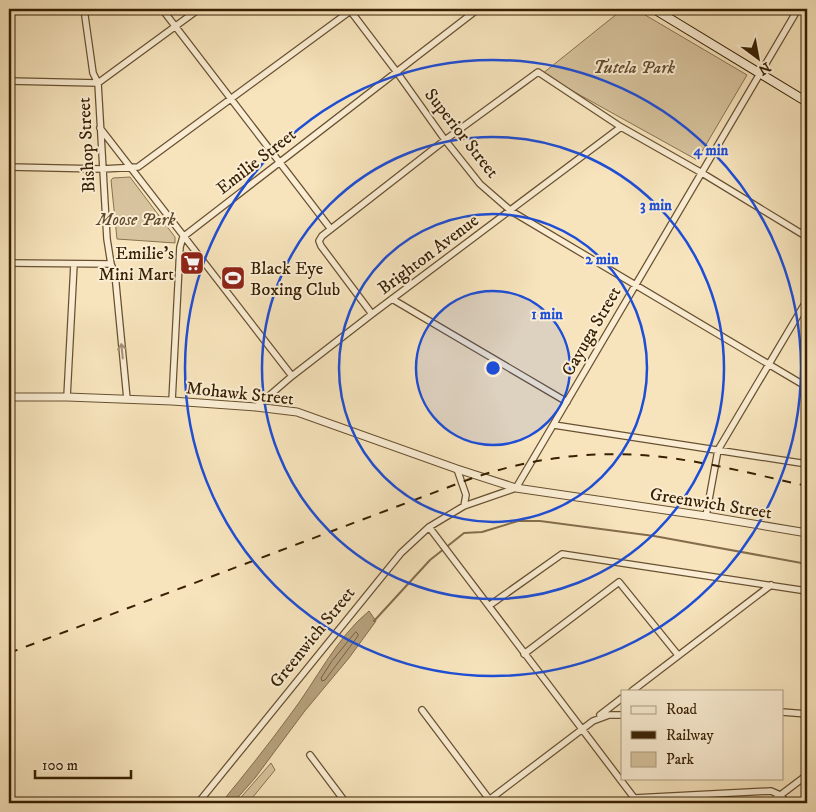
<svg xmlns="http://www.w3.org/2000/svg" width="816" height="812" viewBox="0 0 816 812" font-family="'IM FELL DW Pica',serif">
  <rect width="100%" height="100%" fill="#f7e4bc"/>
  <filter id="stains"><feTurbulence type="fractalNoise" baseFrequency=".004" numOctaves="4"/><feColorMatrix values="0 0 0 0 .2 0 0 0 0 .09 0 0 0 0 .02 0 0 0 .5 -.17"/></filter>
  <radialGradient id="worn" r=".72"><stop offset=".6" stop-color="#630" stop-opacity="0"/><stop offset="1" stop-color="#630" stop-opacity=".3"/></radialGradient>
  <path fill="#d7c39d" stroke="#887250" d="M623,9H635L747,75L697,160L542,74Z
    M130,177L175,237V243L117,239L111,180L113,178Z
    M271,763L275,770L248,803H236Z"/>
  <path fill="#b6a17d" stroke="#846d4c" d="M369,611L376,621L349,658L304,712L255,778L233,803H221C245,774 268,745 290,715C316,681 336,638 369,611Z"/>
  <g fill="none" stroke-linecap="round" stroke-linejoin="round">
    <path stroke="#776040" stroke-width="1" d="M356,632L358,634V636L325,680L322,681L321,678L332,661Z"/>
    <path stroke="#846d4c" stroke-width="2" d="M374,621L430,560L464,533L482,532L518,521H540L654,536L807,564"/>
    <defs>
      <path id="minor" d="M84,9L93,73L98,83L107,239L111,264L115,274L127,399
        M162,9L330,228
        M349,9L396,71L445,140L480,184L511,211L807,387
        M9,81L98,83
        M98,83L199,9
        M100,128L292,376
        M9,167L102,169L138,167L353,9
        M9,263L111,264
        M392,299L567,402
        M372,314L321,246L319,241L322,236L445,140L538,72L621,127L702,173L807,237
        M67,397L74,264
        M172,401L180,247L183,237L478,9
        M256,407L292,376L372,314L621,127
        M554,425L807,464
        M457,469L466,495L464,506
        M706,516L718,450L807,300
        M429,527L638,803
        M490,605L562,554L807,591
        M524,654L619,582L678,655
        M632,691L771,585
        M422,710L492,803
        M782,712L807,714
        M600,715L622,698
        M310,755L346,803
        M198,803L401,553L429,527L464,506L516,488L798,9
        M485,803L593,721L609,715H622
        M627,803L634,798L771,791L780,795L787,803
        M770,803L807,775"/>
      <path id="tertiary" d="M9,397H67L172,401L256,407L297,412L457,469L516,488L706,516L807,533"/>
      <path id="secondary" d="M654,9L807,102"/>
    </defs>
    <use href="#minor" stroke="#685131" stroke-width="8"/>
    <use href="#tertiary" stroke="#685131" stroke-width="9"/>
    <use href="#secondary" stroke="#382003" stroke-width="10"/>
    <use href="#minor" stroke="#faedd3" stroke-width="5.5"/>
    <use href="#tertiary" stroke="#faedd3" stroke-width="7"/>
    <use href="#secondary" stroke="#faedd3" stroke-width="8"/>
    <path stroke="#382003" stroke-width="2" stroke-dasharray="9 9" stroke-linecap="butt" d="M9,653L462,482C523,459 588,450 653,456C705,461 757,475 807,486"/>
  </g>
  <defs><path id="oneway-shaft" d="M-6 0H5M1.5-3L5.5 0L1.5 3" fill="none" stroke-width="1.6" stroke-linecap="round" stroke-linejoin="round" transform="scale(1.25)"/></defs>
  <use stroke="#a39175" href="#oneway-shaft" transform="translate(122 351) rotate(-96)"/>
  <circle cx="493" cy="368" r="77" fill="#1d4ed8" fill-opacity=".12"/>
  <g fill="none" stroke="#1d4ed8" stroke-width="2.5">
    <circle cx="493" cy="368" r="77"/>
    <circle cx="493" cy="368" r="154"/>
    <circle cx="493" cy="368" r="231"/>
    <circle cx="493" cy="368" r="308"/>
  </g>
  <defs>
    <symbol id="supermarket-square" viewBox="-11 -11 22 22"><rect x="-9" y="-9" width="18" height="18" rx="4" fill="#8f2418" stroke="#faedd3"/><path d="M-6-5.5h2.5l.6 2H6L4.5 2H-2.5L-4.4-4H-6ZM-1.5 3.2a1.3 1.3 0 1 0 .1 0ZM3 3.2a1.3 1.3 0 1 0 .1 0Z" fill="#fff"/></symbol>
    <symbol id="stadium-square" viewBox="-11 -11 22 22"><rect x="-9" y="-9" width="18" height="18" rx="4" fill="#8f2418" stroke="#faedd3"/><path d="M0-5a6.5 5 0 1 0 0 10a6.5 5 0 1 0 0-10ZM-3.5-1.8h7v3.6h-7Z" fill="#fff"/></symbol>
  </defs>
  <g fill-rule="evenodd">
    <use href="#supermarket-square" x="178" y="249" width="28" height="28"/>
    <use href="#stadium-square" x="219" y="264" width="28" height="28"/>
  </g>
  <g text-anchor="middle" stroke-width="4" stroke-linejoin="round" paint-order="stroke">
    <g font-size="18" font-style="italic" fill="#60492a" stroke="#faedd3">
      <text x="634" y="73">Tutela Park</text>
      <text x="136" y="225">Moose Park</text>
    </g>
    <g font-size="18" fill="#382003" stroke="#faedd3">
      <text transform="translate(462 133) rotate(52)" y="6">Superior Street</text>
      <text transform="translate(86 145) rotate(-93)" y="6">Bishop Street</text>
      <text transform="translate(256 161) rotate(-38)" y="6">Emilie Street</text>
      <text transform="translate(428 254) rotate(-37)" y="6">Brighton Avenue</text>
      <text transform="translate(591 331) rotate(-60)" y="6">Cayuga Street</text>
      <text transform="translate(240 393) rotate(6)" y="6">Mohawk Street</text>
      <text transform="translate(711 503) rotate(9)" y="6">Greenwich Street</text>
      <text transform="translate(312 637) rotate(-51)" y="6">Greenwich Street</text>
    </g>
    <g font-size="18" fill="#382003" stroke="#faedd3" text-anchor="end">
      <text x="174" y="259">Emilie's<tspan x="174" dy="21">Mini Mart</tspan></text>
      <text x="250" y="274" text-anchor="start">Black Eye<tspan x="250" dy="21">Boxing Club</tspan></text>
    </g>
  </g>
  <circle cx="493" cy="368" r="8" fill="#1d4ed8" stroke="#faedd3" stroke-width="2.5"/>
  <g font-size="15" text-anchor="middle" font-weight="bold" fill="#1d4ed8" stroke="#faedd3" stroke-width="4" stroke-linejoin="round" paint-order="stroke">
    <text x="711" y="155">4 min</text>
    <text x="656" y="210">3 min</text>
    <text x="602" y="264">2 min</text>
    <text x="547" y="319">1 min</text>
  </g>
  <rect width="816" height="812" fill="none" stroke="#f7e4bc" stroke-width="30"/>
  <rect x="10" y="10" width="796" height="792" fill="none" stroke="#382003" stroke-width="2.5"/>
  <rect x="15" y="15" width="786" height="782" fill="none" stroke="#382003"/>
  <rect x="621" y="690" width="162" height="90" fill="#faedd3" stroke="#ac9b80"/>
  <rect x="631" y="706" width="25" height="8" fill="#faedd3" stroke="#ac9b80"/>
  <text x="666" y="714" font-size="15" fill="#382003">Road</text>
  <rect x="631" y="731" width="25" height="8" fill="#382003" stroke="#ac9b80"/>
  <text x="666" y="740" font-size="15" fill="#382003">Railway</text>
  <rect x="631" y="752" width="25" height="15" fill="#d7c39d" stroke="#ac9b80"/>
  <text x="666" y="764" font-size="15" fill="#382003">Park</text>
  <g transform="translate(758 58) rotate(148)" stroke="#faedd3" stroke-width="4" paint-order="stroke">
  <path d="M0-4L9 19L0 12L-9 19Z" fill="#382003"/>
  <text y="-8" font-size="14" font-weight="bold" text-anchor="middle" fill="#382003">N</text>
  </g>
  <path d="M35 770v8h96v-8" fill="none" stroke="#382003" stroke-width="2.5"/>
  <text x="42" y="770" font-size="15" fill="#382003" stroke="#faedd3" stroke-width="4" paint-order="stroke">100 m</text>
  <rect width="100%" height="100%" filter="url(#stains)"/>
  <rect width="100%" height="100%" fill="url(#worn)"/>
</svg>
